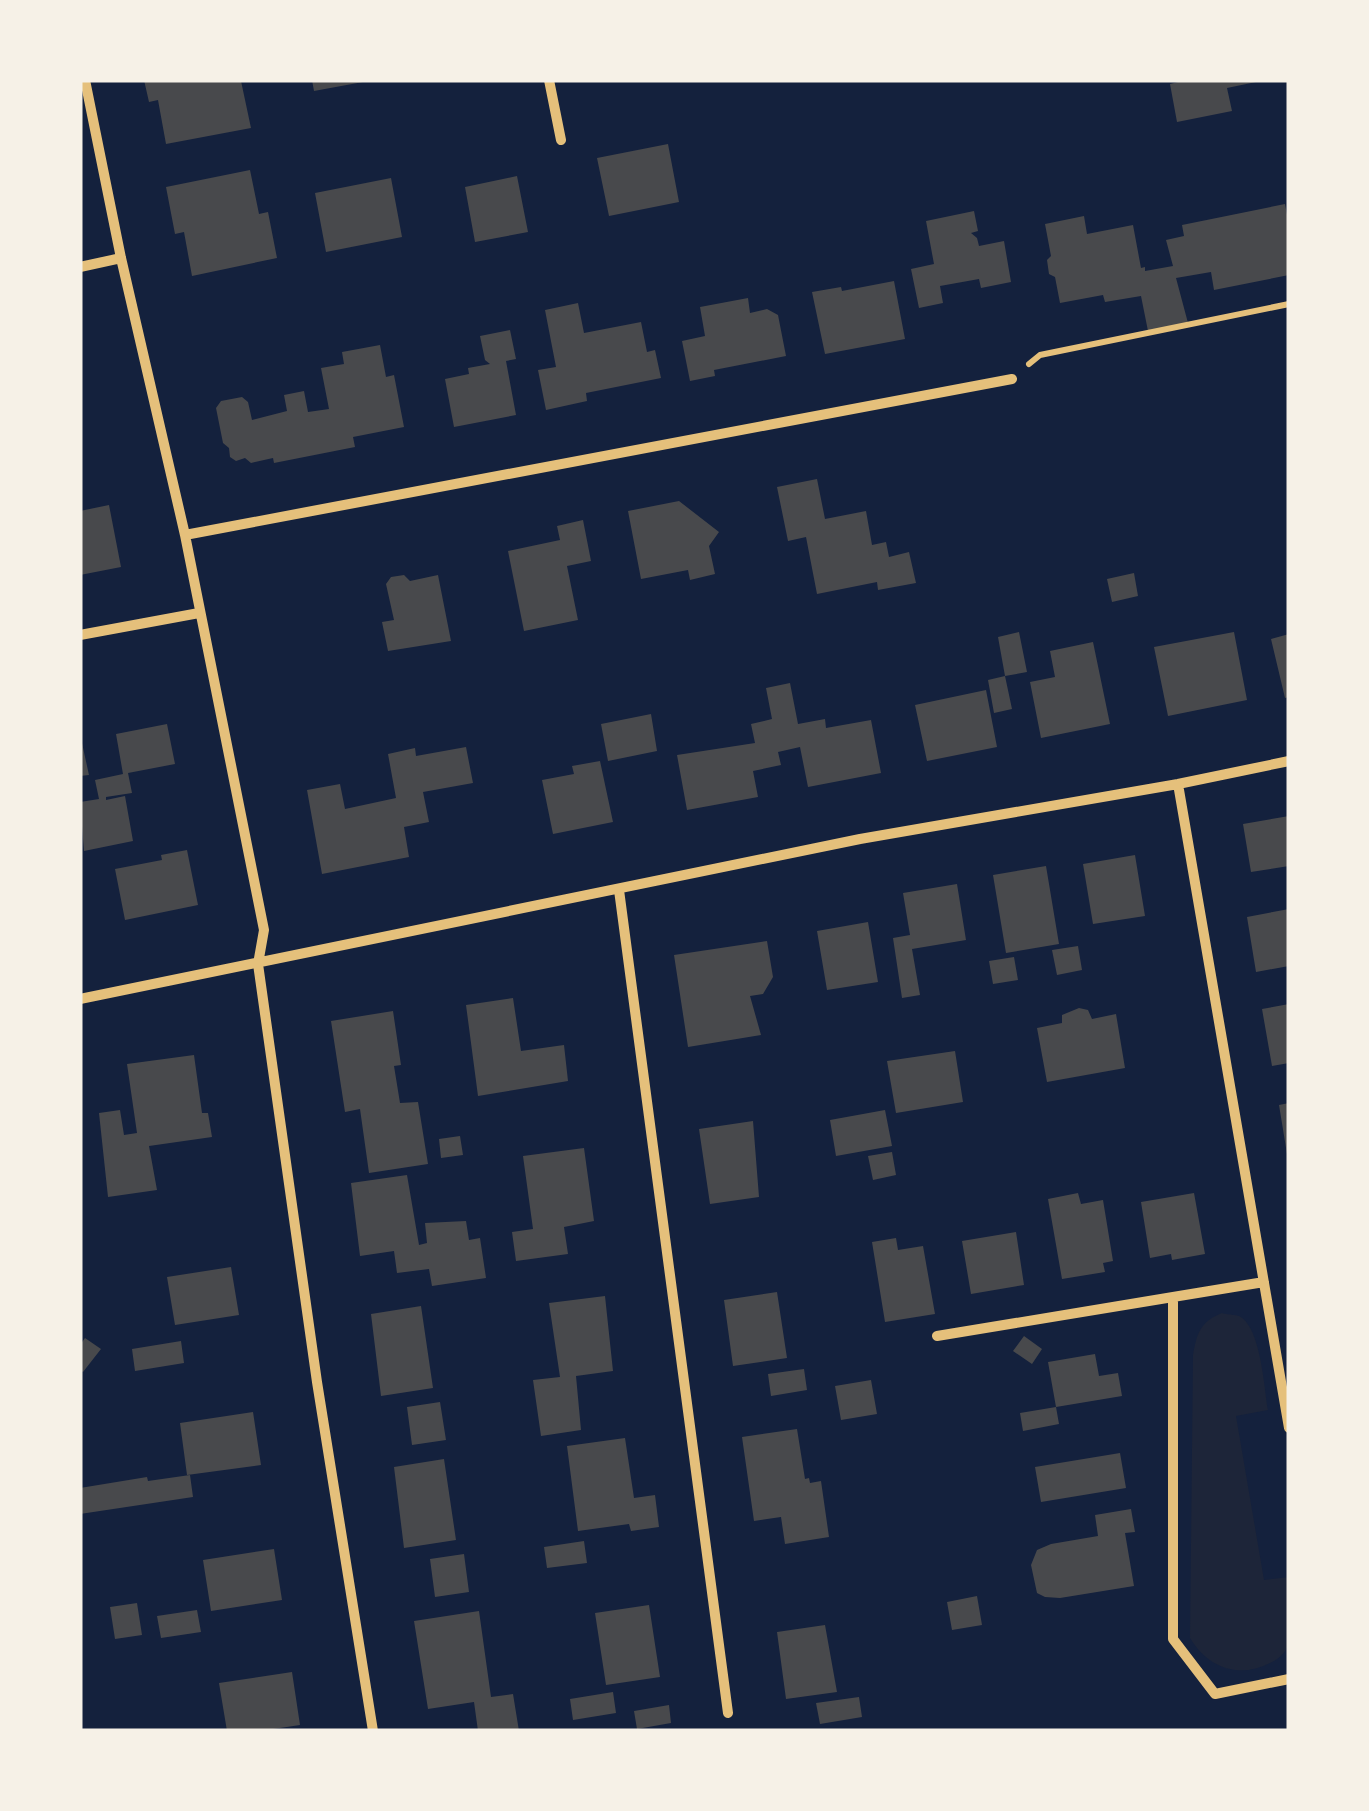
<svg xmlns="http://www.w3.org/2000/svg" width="1369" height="1811" viewBox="0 0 1369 1811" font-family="'Roboto Serif',serif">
  <rect width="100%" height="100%" fill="#14213d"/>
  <path fill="#1d2539" d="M1222,1313C1223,1314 1238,1315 1239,1316C1261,1327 1264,1387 1268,1410L1236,1416L1264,1580L1289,1577C1289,1594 1294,1635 1287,1648C1283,1655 1277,1660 1270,1663C1239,1679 1208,1668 1190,1638L1193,1355C1197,1333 1200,1322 1222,1313Z"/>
  <path fill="#48494c" d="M144,80L241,81L251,128L166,144L158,100L149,102Z
    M312,80H363V82L314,91Z
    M1186,80H1256V82L1227,88L1232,111L1177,122L1170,84Z
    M668,144L679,202L609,216L597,158Z
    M250,170L259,214L268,212L277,258L192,276L184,232L175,234L166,187Z
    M517,176L528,232L475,242L465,187Z
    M391,178L402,237L326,252L315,193Z
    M1285,204L1289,225V275L1214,290L1211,272L1176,278L1188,323L1148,331L1141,296L1105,302L1103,295L1060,303L1055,277L1049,274L1047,260L1051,256L1045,224L1084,216L1087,234L1133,225L1141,268L1145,267V271L1173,266L1166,240L1184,236L1182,225Z
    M974,211L978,231L971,233L977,238L979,246L1004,241L1011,282L981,288L979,279L940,286L943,303L919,308L911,269L934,264L926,221Z
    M894,281L905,339L825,354L812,292L841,287L842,291Z
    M748,298L750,313L767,309L778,315L786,356L714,370L715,376L690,381L682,341L705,336L700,307Z
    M578,303L584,333L641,322L647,352L655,350L661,378L586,393L587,401L546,410L538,370L556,367L545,310Z
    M510,330L516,359L506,361L516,415L454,427L445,379L469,374L468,368L490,364L485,360L480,336Z
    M380,345L386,377L394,375L404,427L353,437L355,447L274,463L273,458L251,463L245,458L236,461L230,457L229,448L223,443L216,408L221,401L242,397L248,402L252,420L287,411L284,395L304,391L308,412L329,409L321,368L344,364L342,352Z
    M817,479L825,519L866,511L872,545L886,542L889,557L909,552L916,583L878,590L877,582L817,594L806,537L788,541L777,487Z
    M679,501L719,532L709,546L715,574L690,580L688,570L641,579L628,511Z
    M109,505L121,567L80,575V511Z
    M583,520L591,561L567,566L578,620L524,631L508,551L560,540L557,526Z
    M1134,573L1138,596L1112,602L1107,579Z
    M404,575L410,581L438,575L451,641L388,651L382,622L394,620L386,584L391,577Z
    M1019,632L1027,672L1005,676L1012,709L994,713L988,680L1005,676L998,637Z
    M1234,632L1247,700L1168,716L1154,647Z
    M1289,634V697L1285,698L1271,639Z
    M1093,642L1110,724L1041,738L1030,682L1055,677L1050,651Z
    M790,683L798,724L825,719L826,728L871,720L881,773L808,787L800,747L778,752L781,765L753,771L758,797L687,810L677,755L755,743L751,724L772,719L766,688Z
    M986,690L997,747L927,761L915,705Z
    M651,714L657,751L608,761L601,724Z
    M167,724L175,764L128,773L132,793L106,797V800L125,796L133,841L84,851L80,802L99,799L95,780L123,774L116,734Z
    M80,734L89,775L80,776Z
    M466,747L473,783L423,792L429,822L404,827L409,857L322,874L307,790L340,784L345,809L396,798L388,754L415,748L416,756Z
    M600,761L613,822L553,834L542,780L574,774L572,766Z
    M1289,816V866L1251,872L1243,824Z
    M187,850L198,905L125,920L115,869L162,860L161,855Z
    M1135,855L1145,916L1093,924L1083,864Z
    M1046,866L1059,944L1006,953L993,875Z
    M957,884L966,940L912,949L920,995L902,998L893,938L910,935L903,893Z
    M1289,909V966L1256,972L1247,917Z
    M868,922L878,982L827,990L817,931Z
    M767,941L773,977L763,994L750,996L761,1035L688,1047L674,955Z
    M1078,946L1082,970L1057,975L1052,950Z
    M1014,957L1018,980L993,984L989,961Z
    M513,998L521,1051L564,1045L568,1081L478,1096L466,1005Z
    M1289,1004V1063L1272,1066L1262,1009Z
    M1079,1008L1088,1010L1092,1019L1116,1014L1125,1068L1047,1082L1037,1028L1062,1023V1015Z
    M393,1011L401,1065L394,1066L400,1103L418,1102L428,1164L369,1173L360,1109L345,1112L331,1021Z
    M955,1051L963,1102L896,1113L887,1061Z
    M194,1055L202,1113H208L212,1137L149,1146L157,1190L108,1197L99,1113L120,1110L124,1135L137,1133L127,1064Z
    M1289,1103V1154H1287L1279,1105Z
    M885,1110L892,1146L836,1156L830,1120Z
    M753,1121L759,1197L710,1204L699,1129Z
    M460,1136L463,1155L441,1158L439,1139Z
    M584,1148L594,1221L564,1227L568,1254L516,1261L512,1232L533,1229L523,1156Z
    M892,1152L896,1175L873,1180L868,1156Z
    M407,1175L419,1245L427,1243L425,1223L466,1221L469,1240L480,1238L486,1278L432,1286L429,1269L397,1273L394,1251L360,1256L351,1183Z
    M1078,1193L1081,1204L1103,1200L1113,1261L1103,1263L1105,1272L1062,1279L1048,1199Z
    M1194,1193L1205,1254L1172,1260L1171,1254L1150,1258L1141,1202Z
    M1016,1232L1024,1285L971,1294L962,1241Z
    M896,1238L898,1250L923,1246L935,1314L885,1322L872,1242Z
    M231,1267L239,1315L175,1325L167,1277Z
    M777,1292L787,1358L733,1366L724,1300Z
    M605,1296L613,1371L576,1376L581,1430L541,1436L533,1380L560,1377L549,1303Z
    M421,1306L433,1388L381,1396L371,1314Z
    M1024,1336L1042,1349L1032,1364L1013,1351Z
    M85,1338L101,1349L83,1372L80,1370V1345Z
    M181,1341L184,1363L135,1371L132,1349Z
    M1095,1354L1099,1376L1118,1373L1122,1396L1056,1407L1048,1362Z
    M804,1369L807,1390L771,1396L768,1374Z
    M871,1380L877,1414L841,1420L835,1386Z
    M440,1402L446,1440L412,1445L407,1407Z
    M1056,1407L1059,1424L1023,1431L1020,1413Z
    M253,1412L261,1465L187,1475L180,1423Z
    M797,1429L805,1479L809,1478L810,1483L821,1481L829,1537L785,1544L781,1517L754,1521L742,1437Z
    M625,1438L634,1498L655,1495L659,1527L631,1531L629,1524L578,1531L567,1446Z
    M1120,1453L1126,1488L1041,1502L1035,1467Z
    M444,1459L456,1540L404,1548L394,1467Z
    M190,1475L193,1497L80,1514V1488L147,1477L148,1481Z
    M1131,1509L1135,1532L1125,1533L1134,1586L1060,1598L1045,1597L1037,1593L1031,1565L1037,1550L1051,1544L1098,1536L1095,1515Z
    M584,1541L587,1563L547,1568L544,1547Z
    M274,1549L282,1600L211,1611L203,1560Z
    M464,1554L469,1592L435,1597L430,1559Z
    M977,1596L982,1625L952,1630L947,1602Z
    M137,1603L142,1635L115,1639L110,1607Z
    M649,1605L660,1677L606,1685L595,1613Z
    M197,1610L201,1632L161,1638L157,1616Z
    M479,1611L491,1697L513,1694L519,1731H478L474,1702L428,1709L414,1621Z
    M825,1625L837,1692L786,1699L777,1632Z
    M292,1672L300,1725L260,1731H227L219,1683Z
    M613,1692L616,1713L573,1720L570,1699Z
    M859,1697L862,1717L820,1724L816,1703Z
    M669,1705L671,1723L637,1729L634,1711Z"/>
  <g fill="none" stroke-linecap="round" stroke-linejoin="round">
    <path stroke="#e5c07b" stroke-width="6" d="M1029,364L1040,355L1289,304"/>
    <path stroke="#e5c07b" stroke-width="10" d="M85,80L121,258L185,535L264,930L258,964L317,1382L373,1731
      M549,80L561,140
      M80,267L121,258
      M185,535L1012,379
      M80,635L199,613
      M1178,784L1289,1428
      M619,890L728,1713
      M80,999L860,839L1178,784L1289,761
      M1264,1282L1173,1297V1639L1215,1694L1289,1679
      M937,1336L1173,1297"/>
  </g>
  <rect width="1369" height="1811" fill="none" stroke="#f6f1e7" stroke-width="165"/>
</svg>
